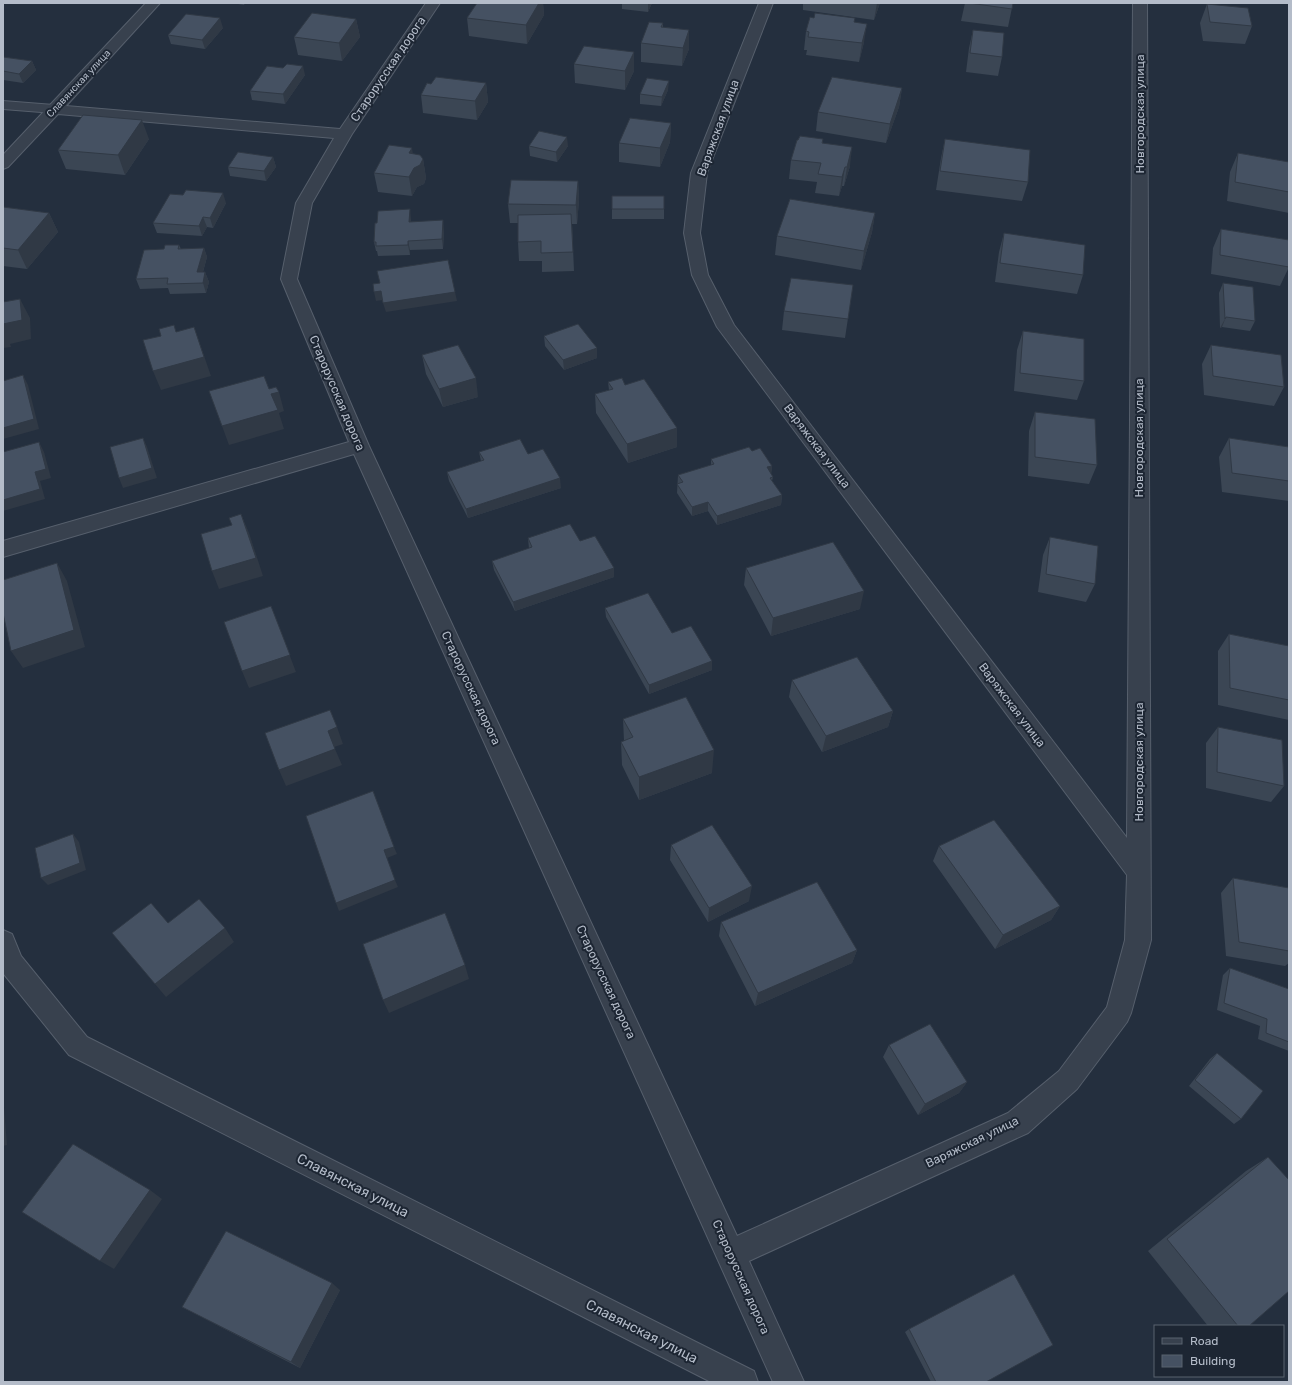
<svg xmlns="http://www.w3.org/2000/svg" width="1292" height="1385" viewBox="0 0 1292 1385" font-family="Rubik,sans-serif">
  <rect width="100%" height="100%" fill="#242f3e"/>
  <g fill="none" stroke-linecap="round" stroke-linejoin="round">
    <defs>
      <path id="service" d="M3,101L54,105L59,106L61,109L59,112L54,113L3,109Z"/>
      <path id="minor" d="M146,3H160L66,106L340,129L426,3H440L352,134L312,203L297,279L369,446L737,1236L1008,1113L1059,1071L1107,1007L1125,940L1127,875L717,327L692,275L684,233L691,173L759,3H773L707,173L700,233L708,275L734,325L1127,838L1133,3H1147L1151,940L1131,1013L1127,1022L1077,1089L1028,1133L749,1261L804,1382H773L354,454L3,557V541L349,442L281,279L296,203L334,138L58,114L8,167L3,169V155Z
        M3,930L12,934L21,956L87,1037L754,1371L758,1382H711L69,1055L3,973Z"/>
    </defs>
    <use href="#service" stroke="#565f6c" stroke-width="2"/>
    <use href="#minor" stroke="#565f6c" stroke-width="2"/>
    <use href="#service" fill="#38414e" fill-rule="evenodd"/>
    <use href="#minor" fill="#38414e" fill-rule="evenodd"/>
  </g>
  <path fill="#3b4654" d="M232,3H245L244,5Z
    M477,3H543L544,15L527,44L469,36L467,18Z
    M622,3H652L648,12L622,9Z
    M803,3H880L874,20L803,10Z
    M965,3H1013L1008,27L961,21Z
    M1207,4L1252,26L1245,44L1203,41L1200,23Z
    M814,18H855L854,22L864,42L859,62L806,55L807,50H804L806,31Z
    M356,19L360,37L342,61L298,55L294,37Z
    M663,23V27L689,30V49L682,66L641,62V43Z
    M223,28L205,49L171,44L168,35Z
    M973,30L1002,57L998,76L966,72L969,48Z
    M634,52V71L625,90L575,83L574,64Z
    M3,57L32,61L36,70L23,83L3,80Z
    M283,68L305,75L285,104L252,100L250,91Z
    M486,83L488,102L477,120L423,113L421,95L431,84Z
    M902,88L899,107L886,143L816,131L818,112Z
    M668,90L661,106L640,104V94Z
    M671,123L670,142L660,167L619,162V143Z
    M149,139L125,175L66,169L58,150Z
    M823,139V143L850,166L844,186H842L839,196L815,193L817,182L789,179L791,160Z
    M945,139L1028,182L1022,201L936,190L941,158Z
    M529,146H568L557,162L530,156Z
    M1238,153L1289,162V213L1227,201L1230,172Z
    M413,154L423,159L426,178L424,184L417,187L412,196L378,192L374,173Z
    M273,157L276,167L266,181L230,176L228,167Z
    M578,181L579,200L577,224H572L574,271L542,272V261H519L518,242V223H510L508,204Z
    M183,195L226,203L213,228L207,227L202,236L157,233L153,223Z
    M3,207L49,213L58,232L27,269L3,266Z
    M612,209H664V219H612Z
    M875,213L872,232L861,270L775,255L777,236Z
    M411,219V222L444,230L443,249L410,250V255L378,256L377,251H376L374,242Z
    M1221,229L1289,240V267L1280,286L1211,274L1213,248Z
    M1004,233L1083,275L1077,294L995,282L999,252Z
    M179,245L181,249L204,248L207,257L203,272H205L209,282L206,293L170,294L168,288L140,289L136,279L164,249Z
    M1223,283L1255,321L1250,331L1222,327L1220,328L1219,293Z
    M853,285L845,338L782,330L784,311Z
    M1023,331L1084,381L1077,400L1014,391L1017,350Z
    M544,336L597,348V358L564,370L545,346Z
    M1211,345L1284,387L1274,406L1204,395L1202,364Z
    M422,355L478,397L443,407L426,374Z
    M608,382L625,385L677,428V447L628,463L596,413L595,394L609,390Z
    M1035,412L1097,465L1089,484L1028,476L1029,431Z
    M1229,438L1289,447V501L1222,492L1219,457Z
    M752,451L772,466L771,474L773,477L772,481L782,495L781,505L717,525L708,511L692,516L677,493L678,475L711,465V459Z
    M479,452L528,454L561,488L468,518L449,481L447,472L481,461Z
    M1050,537L1095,584L1086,602L1038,592L1043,555Z
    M528,538L580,541L614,568V577L515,611L494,570L492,561L529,549Z
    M746,568L860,609L771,636L744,585Z
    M605,608L672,633L712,661V670L649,694L606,617Z
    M1229,634L1289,646V720L1218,705V651Z
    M792,680L893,711L888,727L822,752L789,697Z
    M623,719L712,773L639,800L622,765L621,742L624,741Z
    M1218,727L1284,786L1271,802L1206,788V743Z
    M671,845L749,901L708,922L670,860Z
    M939,846L1060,906L1051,920L995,949L933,861Z
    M1233,878L1289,888V963L1285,966L1226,956L1221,893Z
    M721,922L857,950L852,963L755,1006L719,936Z
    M1230,968L1289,989V1051L1258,1039L1260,1026L1217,1010L1223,975Z
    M889,1045L967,1082L959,1093L918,1115L883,1057Z
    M1217,1053L1241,1119L1234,1124L1189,1086L1210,1059Z
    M1268,1157L1249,1326H1208L1148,1251L1246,1171Z
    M340,1290L300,1368L182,1307Z
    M909,1329L986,1382H931L905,1332Z"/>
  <path fill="#303945" d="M539,3H543L544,15L527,44L526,25Z
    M648,3H652L648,12Z
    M877,3H880L874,20Z
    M220,18L223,28L205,49L202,40Z
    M356,19L360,37L342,61L339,43Z
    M867,24L864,42L859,62L862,43Z
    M689,30V49L682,66L683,48Z
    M634,52V71L625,90V71Z
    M32,61L36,70L23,83L19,74Z
    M303,66L305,75L285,104L283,94Z
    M669,81L668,90L661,106L662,97Z
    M486,83L488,102L477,120L475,101Z
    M902,88L899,107L886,143L890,124Z
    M142,120L149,139L125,175L118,155Z
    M671,123L670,142L660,167V148Z
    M567,137L568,146L557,162L556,152Z
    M852,147L850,166L844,186L847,167Z
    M412,148L415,167L423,159L426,178L424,184L417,187L412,196L409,177V153Z
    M273,157L276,167L266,181L264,171Z
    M845,167L842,186L839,196L842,177Z
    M578,181L579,200L577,224L576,205Z
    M223,193L226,203L213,228L210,218Z
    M410,209L411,219V231L409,222Z
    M49,213L58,232L27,269L18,250Z
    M875,213L872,232L861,270L864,251Z
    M203,217L207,227L202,236L199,226Z
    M443,220L444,230L443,249L442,239Z
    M408,241L410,250V255L408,245Z
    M204,248L207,257L200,282L197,272Z
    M205,272L209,282L206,293L203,283Z
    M381,291L383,300L376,301L374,292Z
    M455,292L457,301L386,312L383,303Z
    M20,299L30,318L31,339L10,344L11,347L3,348V324Z
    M1226,317L1222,327L1220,328L1225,319Z
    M194,327L211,376L161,390L153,371Z
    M597,348V358L564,370L563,360Z
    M23,375L28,385L39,429L3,439V428Z
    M476,378L478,397L443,407L439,389Z
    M279,392L284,411L279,413L284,429L229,445L222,426L271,394Z
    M677,428V447L628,463L627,444Z
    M143,438L147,447L157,478L123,488L119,478Z
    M39,442L44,452L51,478L40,481L45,499L3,511V500Z
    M772,466L771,475L767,467Z
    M560,478L561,488L468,518L466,509Z
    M782,495L781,505L717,525V516Z
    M708,502V511L692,516V507Z
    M241,514L249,533L263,576L219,589L212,571Z
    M57,563L67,581L85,647L23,668L11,651Z
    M614,568V577L515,611L513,602Z
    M864,591L860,609L771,636L773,618Z
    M271,606L296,672L249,688L242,671Z
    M712,661V670L649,694V685Z
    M893,711L888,727L822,752L826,736Z
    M337,727L343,744L334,747L328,731Z
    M335,749L342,765L286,786L279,770Z
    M714,750L712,773L639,800V777Z
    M73,834L79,842L86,870L48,885L41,878Z
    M394,847L397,854L387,858L384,850Z
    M395,880L398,887L339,911L336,903Z
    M752,886L749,901L708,922L709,908Z
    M1060,906L1051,920L995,949L1003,935Z
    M225,928L234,942L166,997L155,984Z
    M857,950L852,963L755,1006L758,993Z
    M465,965L469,979L389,1013L383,1000Z
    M967,1082L959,1093L918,1115L925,1104Z
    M3,1095L7,1145L3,1146Z
    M150,1190L162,1199L114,1269L100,1261Z
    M332,1283L340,1290L300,1368L291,1362Z"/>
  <path fill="#455162" stroke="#303945" d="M477,3H539L526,25L467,18Z
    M969,3H1013L1012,9Z
    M1207,4L1248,8L1252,26L1210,22Z
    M312,13L356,19L339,43L294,37Z
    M815,13L855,18L854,22L867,24L862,43L808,37L809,32L806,31L810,17L814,18Z
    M186,14L220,18L202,40L168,35Z
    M649,22L663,23L661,27L689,30L683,48L641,43Z
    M973,30L1004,33L1002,57L970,53Z
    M584,46L634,52L625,71L574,64Z
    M3,57L32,61L19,74L3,71Z
    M287,64L303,66L283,94L250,91L267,66L283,68Z
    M436,77L486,83L475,101L421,95L427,83L431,84Z
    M832,77L902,88L890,124L818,112Z
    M647,78L669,81L662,97L640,94Z
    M83,115L142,120L118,155L58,150Z
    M630,118L671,123L660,148L619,143Z
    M539,131L567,137L556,152L529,146Z
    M800,136L823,139L822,143L852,147L847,167H845L842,177L818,174L821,163L791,160L797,140H798Z
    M945,139L1030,150L1028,182L940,171Z
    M389,145L412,148L409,153L420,155L423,159L420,165L414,168L409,177L374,173Z
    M238,152L273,157L264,171L228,167Z
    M1238,153L1289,162V192L1235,182Z
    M511,180L578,181L576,205L508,204Z
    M186,190L223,193L210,218L203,217L199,226L153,223L170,194L183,195Z
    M612,196H664V209H612Z
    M790,199L875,213L864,251L777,236Z
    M3,207L49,213L18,250L3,248Z
    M410,209L409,222L443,220L442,239L408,241V245L376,246V242H374L375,223H377L378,211Z
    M571,214L573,252L541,253V241L518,242V215Z
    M1221,229L1289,240V267L1220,255Z
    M1004,233L1085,245L1083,275L1000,263Z
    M165,245H179L178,249L204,248L197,272H205L203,283L167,284L168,278L136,279L144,250L164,249Z
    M448,260L455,292L383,303L381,291L374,292L373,284L380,283L377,271Z
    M791,278L853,285L848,319L784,311Z
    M1223,283L1253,287L1255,321L1226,317L1225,319Z
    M20,299L22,320L3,324V302Z
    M578,324L597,348L563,360L544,336Z
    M174,325L176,332L194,327L204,357L153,371L143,340L161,336L159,329Z
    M1023,331L1084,339V381L1020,373Z
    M458,345L476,378L439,389L422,355Z
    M1211,345L1281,355L1284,387L1213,376Z
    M23,375L34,419L3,428V381Z
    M264,376L269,389L276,387L279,392L271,394L278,410L222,426L209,391Z
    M622,378L625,385L644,379L677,428L627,444L595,394L613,389L608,382Z
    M1035,412L1095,419L1097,465L1035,457Z
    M143,438L152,468L119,478L110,447Z
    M1229,438L1289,447V481L1232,473Z
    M520,439L528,454L543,449L560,478L466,509L447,472L484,460L479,452Z
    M39,442L46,469L35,472L40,489L3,500V452Z
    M749,447L752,451L760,448L772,466L767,467L773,477L770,478L782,495L717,516L708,502L692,507L677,484L683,482L678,475L714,464L711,459Z
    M241,514L256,558L212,571L201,534L232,525L229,518Z
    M570,524L580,541L595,536L614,568L513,602L492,561L532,547L528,538Z
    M1050,537L1098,546L1095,584L1046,574Z
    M833,542L864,591L773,618L746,568Z
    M57,563L74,630L11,651L3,613V580Z
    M648,593L672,633L691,626L712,661L649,685L605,608Z
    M271,606L290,655L242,671L224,622Z
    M1229,634L1289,646V700L1230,688Z
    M857,657L893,711L826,736L792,680Z
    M686,697L714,750L639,777L621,742L633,737L623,719Z
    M330,710L337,727L328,731L335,749L279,770L265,733Z
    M1218,727L1282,740L1284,786L1217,772Z
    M373,791L394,847L384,850L395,880L336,903L306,816Z
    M994,820L1060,906L1003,935L939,846Z
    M712,825L752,886L709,908L671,845Z
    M73,834L80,863L41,878L35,848Z
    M1233,878L1289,888V951L1239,942Z
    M817,882L857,950L758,993L721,922Z
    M199,899L225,928L155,984L112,933L151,903L168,923Z
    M445,913L465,965L383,1000L363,944Z
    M1230,968L1289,989V1042L1266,1033L1267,1019L1224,1003Z
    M930,1024L967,1082L925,1104L889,1045Z
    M1217,1053L1263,1091L1241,1119L1195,1080Z
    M73,1144L150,1190L100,1261L22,1212Z
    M1268,1157L1289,1180V1291L1249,1326H1238L1167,1239Z
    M226,1231L332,1283L291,1362L182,1307Z
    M1014,1274L1053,1345L986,1382H936L909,1329Z"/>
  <g text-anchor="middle" stroke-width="4" stroke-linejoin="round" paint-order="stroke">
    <g font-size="10" fill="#b4bcc9" stroke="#1d2633">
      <text transform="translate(78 83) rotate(-47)" y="4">Славянская улица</text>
    </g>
    <g font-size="12" fill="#b4bcc9" stroke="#1d2633">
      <text transform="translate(388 69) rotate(-56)" y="4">Старорусская дорога</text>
      <text transform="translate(1140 114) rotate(-90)" y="4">Новгородская улица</text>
      <text transform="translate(718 128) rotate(-70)" y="4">Варяжская улица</text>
      <text transform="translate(337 393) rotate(67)" y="4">Старорусская дорога</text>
      <text transform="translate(1139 438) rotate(-90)" y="4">Новгородская улица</text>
      <text transform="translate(817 446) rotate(53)" y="4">Варяжская улица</text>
      <text transform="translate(471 688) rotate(65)" y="4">Старорусская дорога</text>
      <text transform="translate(1012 705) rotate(53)" y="4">Варяжская улица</text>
      <text transform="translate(1139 762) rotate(-90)" y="4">Новгородская улица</text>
      <text transform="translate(606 982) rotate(65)" y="4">Старорусская дорога</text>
      <text transform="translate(972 1142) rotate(-26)" y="4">Варяжская улица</text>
      <text transform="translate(741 1277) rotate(66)" y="4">Старорусская дорога</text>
    </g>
    <g font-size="14" fill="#b4bcc9" stroke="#1d2633">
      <text transform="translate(353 1185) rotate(27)" y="5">Славянская улица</text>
      <text transform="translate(642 1331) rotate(27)" y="5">Славянская улица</text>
    </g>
  </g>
  <rect width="1292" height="1385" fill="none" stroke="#b4bcc9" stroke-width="8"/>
  <rect x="1154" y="1325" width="130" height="52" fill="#1d2633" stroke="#59626f"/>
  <rect x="1162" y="1338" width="20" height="6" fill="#38414e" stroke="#59626f"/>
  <text x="1190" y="1345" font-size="12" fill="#b4bcc9">Road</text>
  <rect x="1162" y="1355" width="20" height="12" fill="#455162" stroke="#59626f"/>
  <text x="1190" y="1365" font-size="12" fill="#b4bcc9">Building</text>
</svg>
